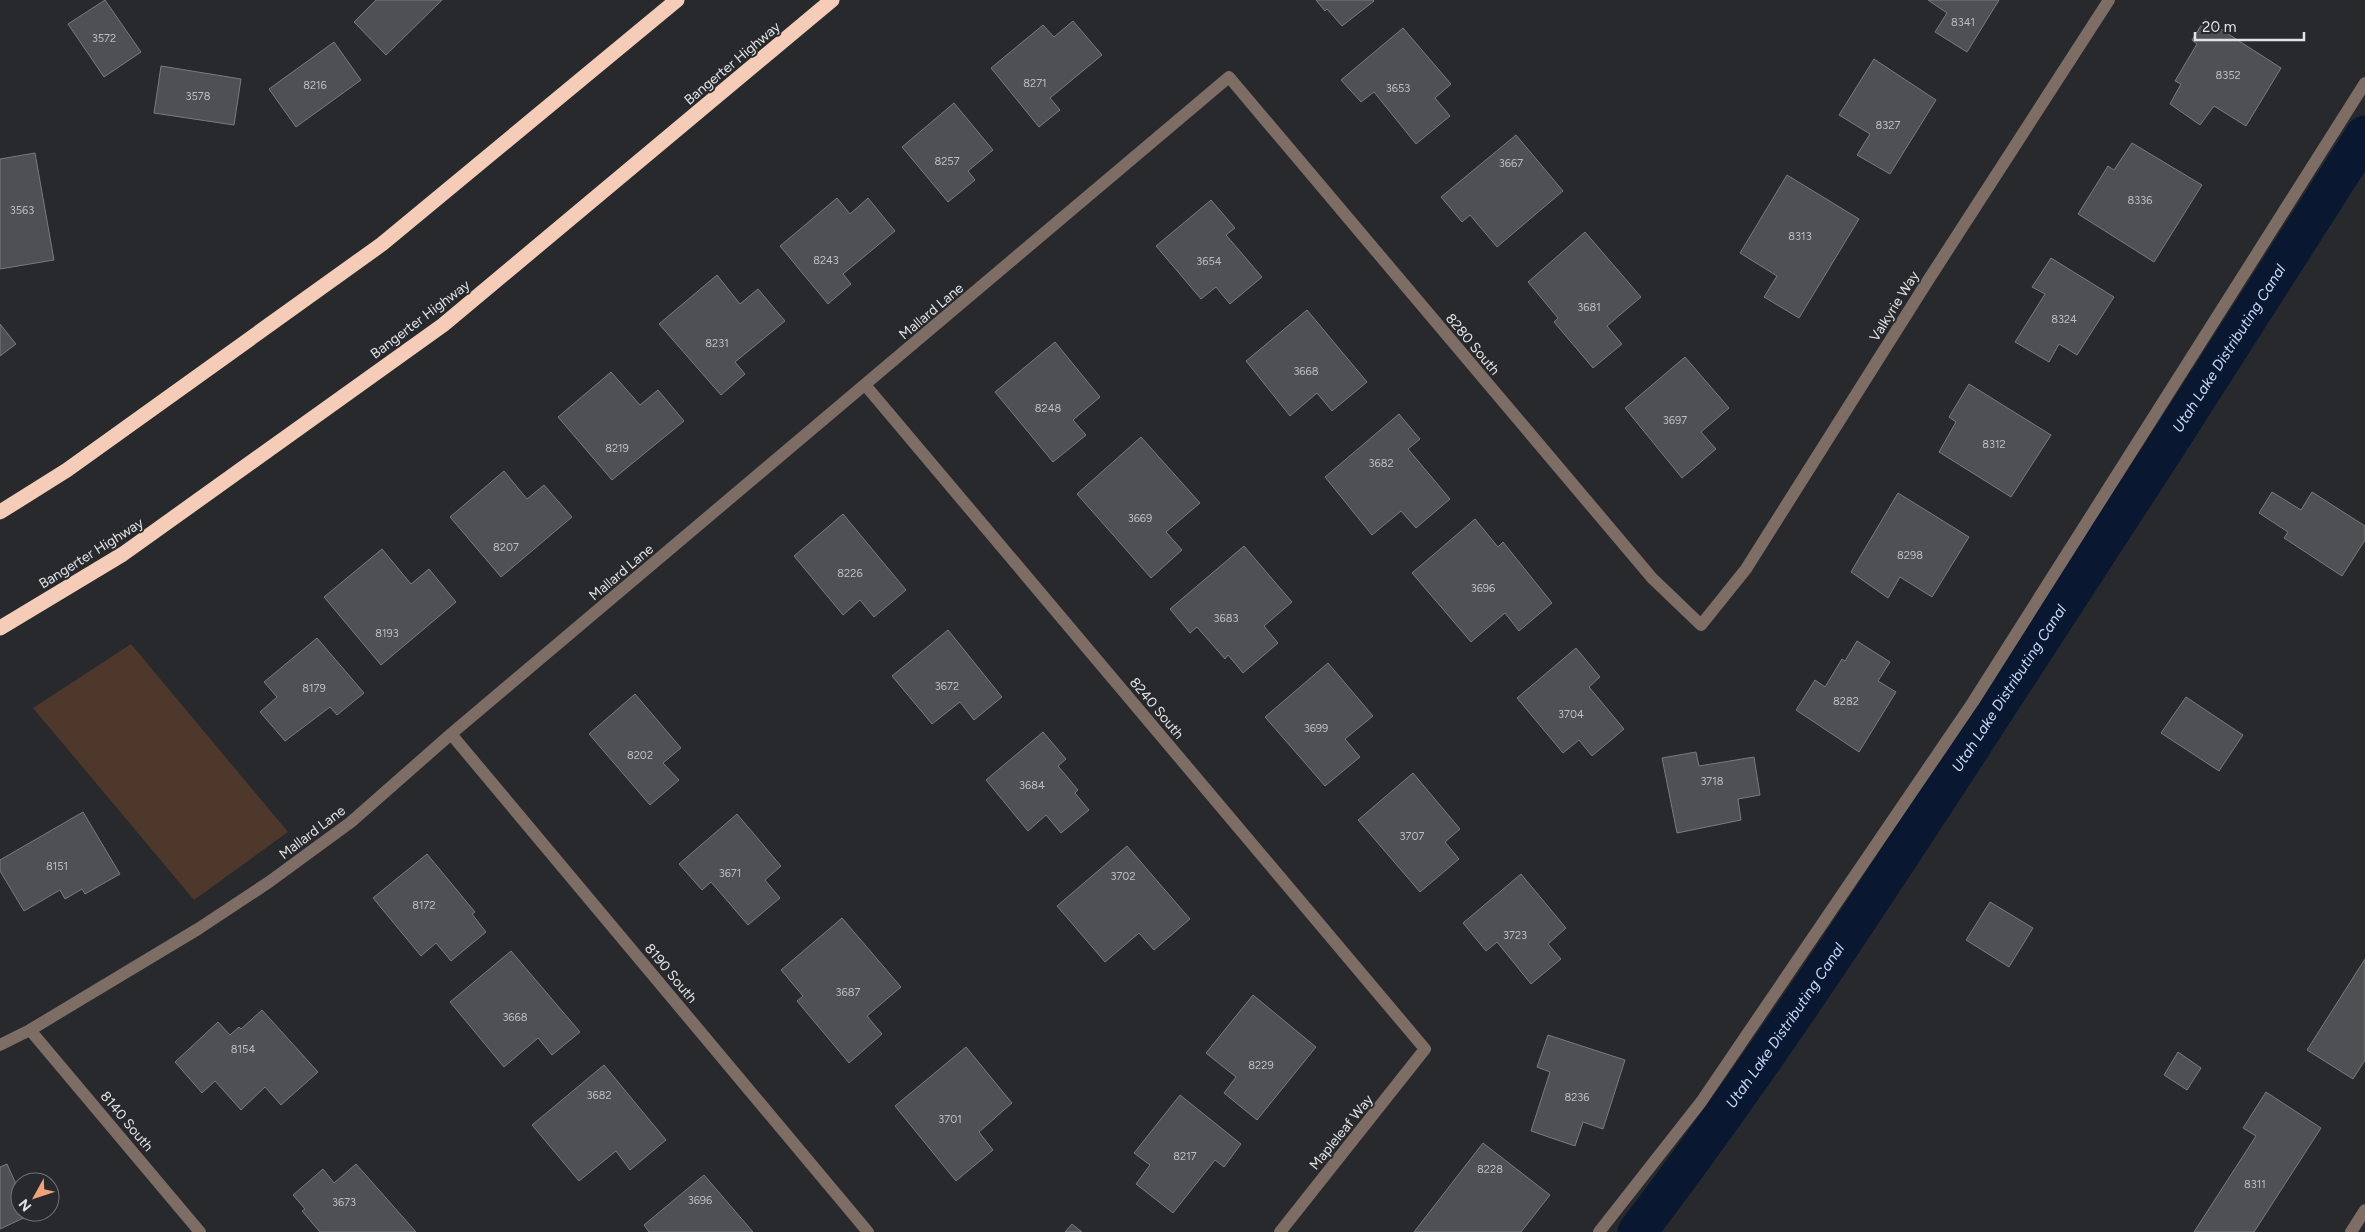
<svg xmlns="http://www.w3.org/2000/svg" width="2365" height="1232" viewBox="0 0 2365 1232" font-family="Figtree,sans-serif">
  <rect width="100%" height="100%" fill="#27292c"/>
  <path fill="#4e372b" d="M131,644L288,832L194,900L33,708Z"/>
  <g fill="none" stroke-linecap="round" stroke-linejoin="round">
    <path stroke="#0a1731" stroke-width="39" id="s1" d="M1637,1232C1763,1067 1876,893 1989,719C2116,525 2241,331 2365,135"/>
  </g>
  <path fill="#4e5054" stroke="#797b7f" d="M105,0L141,52L104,77L68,24Z
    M376,0H442L386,55L354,22Z
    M1316,0H1373L1374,1L1342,26L1327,9L1325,11Z
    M1928,0H1999L1967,52L1935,32L1947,13Z
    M2205,19L2281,68L2246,126L2214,106L2200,125L2170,104L2181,84L2175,81L2197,44L2192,40Z
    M1073,21L1102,55L1050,98L1060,110L1039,127L991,68L1043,25L1054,37Z
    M1403,28L1451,84L1435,98L1450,116L1416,144L1374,92L1361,102L1341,80Z
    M334,42L361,80L296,127L269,89Z
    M1874,59L1936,100L1890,174L1857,155L1870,134L1839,115Z
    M161,66L241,79L234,125L154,113Z
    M954,103L993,150L968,171L975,180L948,202L902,147Z
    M1516,135L1563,191L1497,247L1470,215L1462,222L1441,197Z
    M2132,143L2202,185L2154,262L2078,214L2108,166L2114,170Z
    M35,153L54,260L0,269V159Z
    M1787,175L1859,219L1799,318L1764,297L1777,276L1740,253Z
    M837,198L850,214L868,198L895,231L843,274L851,284L828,304L780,246Z
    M1211,200L1235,228L1226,235L1262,277L1230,304L1216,287L1201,299L1156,246Z
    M1585,232L1641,297L1607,326L1622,344L1593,368L1554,322L1558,318L1528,282Z
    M2051,258L2114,297L2077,355L2059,344L2049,362L2015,342L2045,294L2032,287Z
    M717,275L740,304L758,289L785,321L735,362L745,374L721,395L659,324Z
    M1307,310L1367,382L1332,411L1317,393L1290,416L1246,361Z
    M0,324L16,344L0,356Z
    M1055,342L1100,397L1073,420L1086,435L1053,462L995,392Z
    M1685,357L1729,408L1701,432L1716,449L1682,478L1625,408Z
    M611,372L640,405L658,390L684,421L612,480L558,417Z
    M1969,384L2051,435L2011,497L1939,452L1956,422L1949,417Z
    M1399,414L1420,439L1408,449L1450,499L1416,528L1401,511L1372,535L1325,477Z
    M1141,437L1200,503L1166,532L1182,550L1151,578L1077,494Z
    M504,471L527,499L544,485L572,517L501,577L450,517Z
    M2272,492L2301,510L2312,492L2365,526V540L2342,576L2284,538L2288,532L2259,513Z
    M1898,493L1969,537L1932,597L1900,577L1888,598L1851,572Z
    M843,514L906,590L874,617L860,600L843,615L794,556Z
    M1475,519L1498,547L1503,542L1552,603L1519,631L1505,613L1471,642L1412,573Z
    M1244,546L1292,602L1264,626L1278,643L1243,673L1228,655L1225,659L1197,627L1190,633L1170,609Z
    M382,549L411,584L429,569L456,602L381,665L324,597Z
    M948,630L1002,697L974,720L960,702L932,724L892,676Z
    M317,638L364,693L337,715L330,707L285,741L260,712L277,697L264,682Z
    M1857,641L1890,662L1878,681L1896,692L1859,752L1796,710L1815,680L1825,687L1842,659L1845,661Z
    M1576,648L1600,677L1589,687L1624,729L1592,756L1579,740L1563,753L1517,698Z
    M1328,663L1373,716L1345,739L1360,757L1325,786L1265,717Z
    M635,694L681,748L663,763L679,780L650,805L589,734Z
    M2186,697L2243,735L2219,771L2161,733Z
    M1043,732L1066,759L1058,766L1078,790L1075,793L1089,810L1061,833L1046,815L1028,831L986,780Z
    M1696,752L1699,766L1754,757L1760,795L1738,799L1741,820L1677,833L1662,758Z
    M1413,773L1460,829L1445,842L1459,859L1420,892L1358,820Z
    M83,812L120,874L85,894L82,889L65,899L60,890L24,911L0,871V860Z
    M737,814L781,866L765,880L780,898L748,925L711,882L702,890L679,864Z
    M1127,846L1190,919L1154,950L1139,933L1105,962L1057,906Z
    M427,854L475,912L472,914L486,932L451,961L436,943L421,956L373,898Z
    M1521,874L1566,928L1548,944L1561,959L1531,984L1497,942L1486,951L1463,923Z
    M1990,902L2033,928L2009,967L1966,940Z
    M842,918L901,987L867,1016L882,1034L849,1063L797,1001L803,996L781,970Z
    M511,951L580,1032L552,1055L538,1038L504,1067L450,1002Z
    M2365,959V1060L2353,1079L2307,1050Z
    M1253,995L1316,1047L1257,1120L1224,1093L1236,1077L1206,1053Z
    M262,1010L318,1072L281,1105L265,1087L241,1110L215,1081L202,1093L175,1062L218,1022L230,1035L239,1027L241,1029Z
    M1548,1035L1625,1060L1603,1129L1583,1122L1575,1146L1531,1131L1550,1072L1537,1067Z
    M966,1047L1012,1103L979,1132L993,1150L956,1181L895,1106Z
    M2178,1052L2201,1068L2187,1090L2164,1075Z
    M604,1065L666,1140L630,1170L616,1151L579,1181L532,1125Z
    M2266,1092L2321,1128L2254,1232H2194L2256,1136L2243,1128Z
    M1180,1095L1241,1144L1224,1167L1215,1160L1173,1213L1136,1184L1150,1165L1134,1153Z
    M1483,1143L1550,1195L1521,1232H1414Z
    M7,1164L20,1193V1212H29L30,1215L0,1229V1167Z
    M356,1164L416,1232H320L302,1211L305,1209L293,1195L323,1169L334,1183Z
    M704,1175L753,1232H649L644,1225Z
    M1072,1224L1082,1232H1065Z"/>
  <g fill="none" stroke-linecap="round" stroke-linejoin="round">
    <path stroke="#7d6d64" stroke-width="12" d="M866,386L1425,1049L1280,1232
      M451,734L868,1232
      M30,1030L200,1232
      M0,1045L30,1030L198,929L269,882L351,822L451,734L1229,77L1652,578L1701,625L1746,569L1927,282L2109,0
      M1599,1232L1701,1102L1973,702L2365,83
      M2351,1232L2365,1210"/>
    <path stroke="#f5ccb7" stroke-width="15" d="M0,512L67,470L382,244L677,0
      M0,628L123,554L443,325L832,0"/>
  </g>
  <g text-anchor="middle" stroke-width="4" stroke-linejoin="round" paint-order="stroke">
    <g font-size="11" fill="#bcbec0">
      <text x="1963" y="26">8341</text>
      <text x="104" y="42">3572</text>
      <text x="2228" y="79">8352</text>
      <text x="1035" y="87">8271</text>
      <text x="315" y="89">8216</text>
      <text x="1398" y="92">3653</text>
      <text x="198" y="100">3578</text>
      <text x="1888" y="129">8327</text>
      <text x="947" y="165">8257</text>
      <text x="1511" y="167">3667</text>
      <text x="2140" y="204">8336</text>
      <text x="22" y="214">3563</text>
      <text x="1800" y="240">8313</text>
      <text x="826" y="264">8243</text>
      <text x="1209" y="265">3654</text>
      <text x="1589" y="311">3681</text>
      <text x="2064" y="323">8324</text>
      <text x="717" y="347">8231</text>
      <text x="1306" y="375">3668</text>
      <text x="1048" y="412">8248</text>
      <text x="1675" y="424">3697</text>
      <text x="1994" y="448">8312</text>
      <text x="617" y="452">8219</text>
      <text x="1381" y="467">3682</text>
      <text x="1140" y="522">3669</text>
      <text x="506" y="551">8207</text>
      <text x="1910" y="559">8298</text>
      <text x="850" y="577">8226</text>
      <text x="1483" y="592">3696</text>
      <text x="1226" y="622">3683</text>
      <text x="387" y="637">8193</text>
      <text x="947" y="690">3672</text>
      <text x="314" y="692">8179</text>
      <text x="1846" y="705">8282</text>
      <text x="1571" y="718">3704</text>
      <text x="1316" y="732">3699</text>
      <text x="640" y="759">8202</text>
      <text x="1712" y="785">3718</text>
      <text x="1032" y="789">3684</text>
      <text x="1412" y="840">3707</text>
      <text x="57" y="870">8151</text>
      <text x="730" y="877">3671</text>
      <text x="1123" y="880">3702</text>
      <text x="424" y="909">8172</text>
      <text x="1515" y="939">3723</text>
      <text x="848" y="996">3687</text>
      <text x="515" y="1021">3668</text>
      <text x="243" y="1053">8154</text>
      <text x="1261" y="1069">8229</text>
      <text x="599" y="1099">3682</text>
      <text x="1577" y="1101">8236</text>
      <text x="950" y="1123">3701</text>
      <text x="1185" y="1160">8217</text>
      <text x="1490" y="1173">8228</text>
      <text x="2255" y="1188">8311</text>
      <text x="700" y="1204">3696</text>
      <text x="344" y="1206">3673</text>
    </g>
    <g font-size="14" fill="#e1e2e4" stroke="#27292c">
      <text transform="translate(732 63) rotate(-40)" y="5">Bangerter Highway</text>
      <text transform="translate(1894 306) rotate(-58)" y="5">Valkyrie Way</text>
      <text transform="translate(931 311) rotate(-40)" y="5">Mallard Lane</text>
      <text transform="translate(420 319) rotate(-37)" y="5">Bangerter Highway</text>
      <text transform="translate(1473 344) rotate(50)" y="5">8280 South</text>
      <text transform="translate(91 553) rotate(-32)" y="5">Bangerter Highway</text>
      <text transform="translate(621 572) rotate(-40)" y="5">Mallard Lane</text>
      <text transform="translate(1157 708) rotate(50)" y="5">8240 South</text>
      <text transform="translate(312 832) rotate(-37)" y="5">Mallard Lane</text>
      <text transform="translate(671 973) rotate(50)" y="5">8190 South</text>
      <text transform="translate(127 1121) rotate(50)" y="5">8140 South</text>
      <text transform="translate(1341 1132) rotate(-51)" y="5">Mapleleaf Way</text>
    </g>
    <g font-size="15" font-style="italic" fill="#c7dafb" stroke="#27292c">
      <text dy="5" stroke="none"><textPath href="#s1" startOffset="1064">Utah Lake Distributing Canal</textPath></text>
      <text dy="5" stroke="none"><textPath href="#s1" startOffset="659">Utah Lake Distributing Canal</textPath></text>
      <text dy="5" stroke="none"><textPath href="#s1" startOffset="254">Utah Lake Distributing Canal</textPath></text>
    </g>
  </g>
  <g transform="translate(35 1197) rotate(230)"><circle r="24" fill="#27292c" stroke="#717376"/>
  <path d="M0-4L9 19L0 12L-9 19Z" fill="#f0a27a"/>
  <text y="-8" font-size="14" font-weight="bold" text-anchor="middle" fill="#e1e2e4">N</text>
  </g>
  <path d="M2195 32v8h109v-8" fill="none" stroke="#e1e2e4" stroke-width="2.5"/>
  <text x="2202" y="32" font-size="15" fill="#e1e2e4" stroke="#27292c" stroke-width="4" paint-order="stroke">20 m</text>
</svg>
